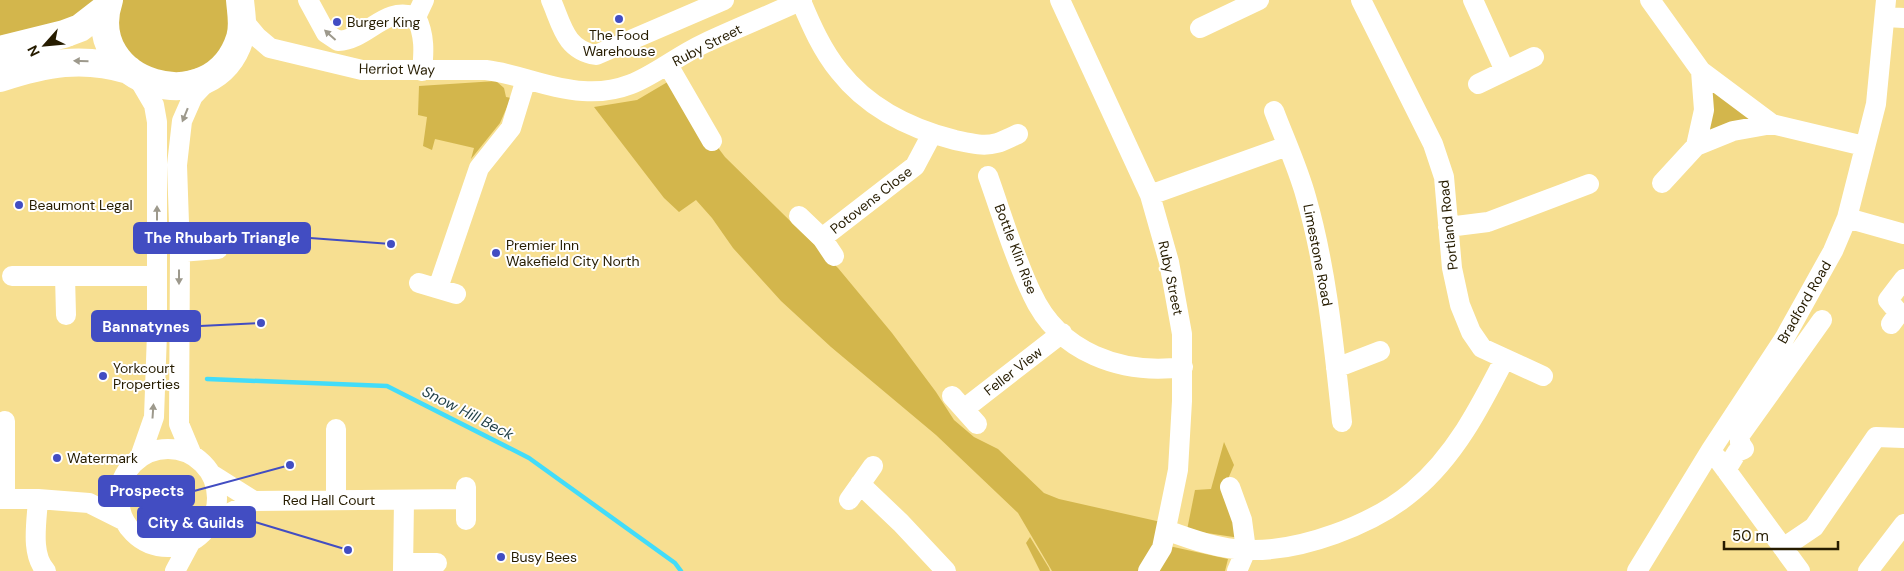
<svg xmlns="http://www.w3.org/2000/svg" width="1904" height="571" viewBox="0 0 1904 571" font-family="'DM Sans',sans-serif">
  <rect width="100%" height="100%" fill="#f7df91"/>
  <path fill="#d3b64c" d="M0,0H240L230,58L149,83L105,25L0,50Z
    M1701,71L1772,124L1696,146Z
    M676,77L713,141L725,157L838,268L892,333L936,392L954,420L974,437L998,449L1044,493L1059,499L1161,522L1157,541L1139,571H1052L1018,513L936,435L831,347L781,301L733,248L712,218L696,200L679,212L664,198L594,107L637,100Z
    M496,81L504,88L506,97L511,98L500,123L471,159L474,148L435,139L432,150L423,146L427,117L418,115L419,86Z
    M1224,442L1234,465L1225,486L1240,538L1187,530L1195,490L1211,489Z
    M1030,537L1049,568L1050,571H1040L1026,543Z
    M1169,546L1228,559L1225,571H1154Z"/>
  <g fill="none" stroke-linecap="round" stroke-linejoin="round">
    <path stroke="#43dcf9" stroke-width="4.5" d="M207,379L387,386L529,458L675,563L681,571"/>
    <path stroke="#fff" stroke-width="20" d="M308,0L326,33L338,41C369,39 384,5 416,17C425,35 424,52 422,71
      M551,0C562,25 565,50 596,55L724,0
      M1060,0L1150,195L1169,262L1182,334V401L1178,470L1162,548L1148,571
      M1361,0L1433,144L1444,177L1452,268L1460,305L1471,332L1482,348L1543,376
      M1473,0L1505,71
      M1650,0L1701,71L1772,124L1864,146
      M801,1C811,25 822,50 839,71C868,108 911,129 955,140C969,143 983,147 997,143C1004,141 1011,137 1018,134
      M416,17L424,0
      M1885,17L1904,18
      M242,19L257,37L270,48L362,70H486C519,74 549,89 583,91C637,95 660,64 705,43C737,28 770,15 802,0
      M1200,28L1259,0
      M668,65L712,141
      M137,76L154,105L157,122V333L154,417L140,457
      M1478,84L1534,57
      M1274,111C1285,140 1298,168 1306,197C1327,270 1334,347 1342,422
      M1696,146L1704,110L1701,71
      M988,176C1002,215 1014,257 1032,294C1059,353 1122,375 1183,367
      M1662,183L1696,146L1733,131L1772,124
      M1150,195L1287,146
      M799,216L822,238L834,256
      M1847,218L1904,234
      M1448,227L1488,222L1589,184
      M822,238L915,166L932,134
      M180,252L218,249
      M12,276H156
      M65,276L66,315
      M419,283L456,294
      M438,288L479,168L511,128L526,79
      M1891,324L1899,313L1888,300L1904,279
      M1336,368L1380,351
      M952,396L977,424
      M964,409L1062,333
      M119 498a49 49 0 1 1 98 0a49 49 0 1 1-98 0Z
      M192,455L179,424L180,252L177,165L182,121L193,96L211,77
      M1718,459L1800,571
      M1726,470L1737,452L1744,449L1740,443V435L1822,320
      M211,474L254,501
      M860,484L901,523L946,571
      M466,487V520
      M1230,487L1242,520L1246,550L1237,571
      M0,499H38L89,503L123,520
      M5,499V421
      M38,499C37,521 30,554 46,571
      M336,500V429
      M849,500L873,466
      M212,522L254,501L466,499
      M1166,530C1193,540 1219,549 1247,550C1300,552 1373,525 1413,491C1455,456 1480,407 1504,360
      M1783,548L1814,527L1876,437L1904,438
      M403,563H437
      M175,571L190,543
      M403,571L404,500
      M1637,571L1711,450L1784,339L1833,251L1847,218L1876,104L1886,0
      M1868,571L1904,524"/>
    <path stroke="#fff" stroke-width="28" d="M109,0C81,84 213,124 240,38C244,25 241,13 240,0
      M0,50L64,34L80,28L106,8
      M0,78C46,63 82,56 129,70"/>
  </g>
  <defs><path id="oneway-solid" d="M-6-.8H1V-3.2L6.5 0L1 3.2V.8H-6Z" transform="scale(1.25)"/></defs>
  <g fill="#9d998c">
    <use href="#oneway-solid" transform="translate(330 35) rotate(-138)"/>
    <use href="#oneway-solid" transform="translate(81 61) rotate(-179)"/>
    <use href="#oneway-solid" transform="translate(185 115) rotate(112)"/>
    <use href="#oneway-solid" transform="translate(157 213) rotate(-90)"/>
    <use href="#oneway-solid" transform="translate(179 277) rotate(90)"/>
    <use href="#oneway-solid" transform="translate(153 411) rotate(-86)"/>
  </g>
  <g fill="#424dc2" stroke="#fff" stroke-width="2">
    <circle cx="619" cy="19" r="5"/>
    <circle cx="337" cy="22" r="5"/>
    <circle cx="19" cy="205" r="5"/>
    <circle cx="496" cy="253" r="5"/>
    <circle cx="103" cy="376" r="5"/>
    <circle cx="57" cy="458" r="5"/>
    <circle cx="501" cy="557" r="5"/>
  </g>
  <g text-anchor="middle" stroke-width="4" stroke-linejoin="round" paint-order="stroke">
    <g font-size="14" fill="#261c00" stroke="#fff" text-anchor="start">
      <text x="347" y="27">Burger King</text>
      <text x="619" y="40" text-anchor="middle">The Food<tspan x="619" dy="16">Warehouse</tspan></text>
      <text x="29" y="210">Beaumont Legal</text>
      <text x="506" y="250">Premier Inn<tspan x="506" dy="16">Wakefield City North</tspan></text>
      <text x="113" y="373">Yorkcourt<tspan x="113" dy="16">Properties</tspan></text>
      <text x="67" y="463">Watermark</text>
      <text x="511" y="562">Busy Bees</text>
    </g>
    <g font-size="14" fill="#261c00" stroke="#fff">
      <text transform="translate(707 45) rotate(-27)" y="5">Ruby Street</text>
      <text transform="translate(397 69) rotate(1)" y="5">Herriot Way</text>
      <text transform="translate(871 200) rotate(-38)" y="5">Potovens Close</text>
      <text transform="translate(1448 225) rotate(-96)" y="5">Portland Road</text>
      <text transform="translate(1016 249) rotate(69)" y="5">Bottle Klin Rise</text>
      <text transform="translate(1318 255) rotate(79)" y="5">Limestone Road</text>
      <text transform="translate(1171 278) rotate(78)" y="5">Ruby Street</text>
      <text transform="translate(1804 302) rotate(-60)" y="5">Bradford Road</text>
      <text transform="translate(1013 371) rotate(-38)" y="5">Feller View</text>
      <text x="329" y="505">Red Hall Court</text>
    </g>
    <g font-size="15" font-style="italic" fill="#1e3d44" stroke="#fff">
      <text transform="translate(468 413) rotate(27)" y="5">Snow Hill Beck</text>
    </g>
  </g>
  <path fill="none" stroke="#424dc2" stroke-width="2" d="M391 244L310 238M261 323L200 326M290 465L194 491M348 550L255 522"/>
  <g fill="#424dc2" stroke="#fff" stroke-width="2">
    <circle cx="391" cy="244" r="5"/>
    <circle cx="261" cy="323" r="5"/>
    <circle cx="290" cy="465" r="5"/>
    <circle cx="348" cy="550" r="5"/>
  </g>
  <g fill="#424dc2" stroke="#424dc2" stroke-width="2">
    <rect x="134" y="223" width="176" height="30" rx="5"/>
    <rect x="92" y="311" width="108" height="30" rx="5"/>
    <rect x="99" y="476" width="95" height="30" rx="5"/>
    <rect x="138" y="507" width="117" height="30" rx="5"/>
  </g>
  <g font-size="15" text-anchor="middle" font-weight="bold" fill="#fff">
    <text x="222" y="243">The Rhubarb Triangle</text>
    <text x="146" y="332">Bannatynes</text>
    <text x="147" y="496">Prospects</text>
    <text x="196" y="528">City &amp; Guilds</text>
  </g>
  <g transform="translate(45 45) rotate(243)" stroke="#ffffff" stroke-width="4" paint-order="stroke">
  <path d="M0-4L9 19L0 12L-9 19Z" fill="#261c00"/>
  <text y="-8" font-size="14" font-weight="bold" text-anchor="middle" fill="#261c00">N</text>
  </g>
  <path d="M1724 541v8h114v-8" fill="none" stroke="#261c00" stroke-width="2.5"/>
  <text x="1732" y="541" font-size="15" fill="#261c00" stroke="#ffffff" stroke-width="4" paint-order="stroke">50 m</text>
</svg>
